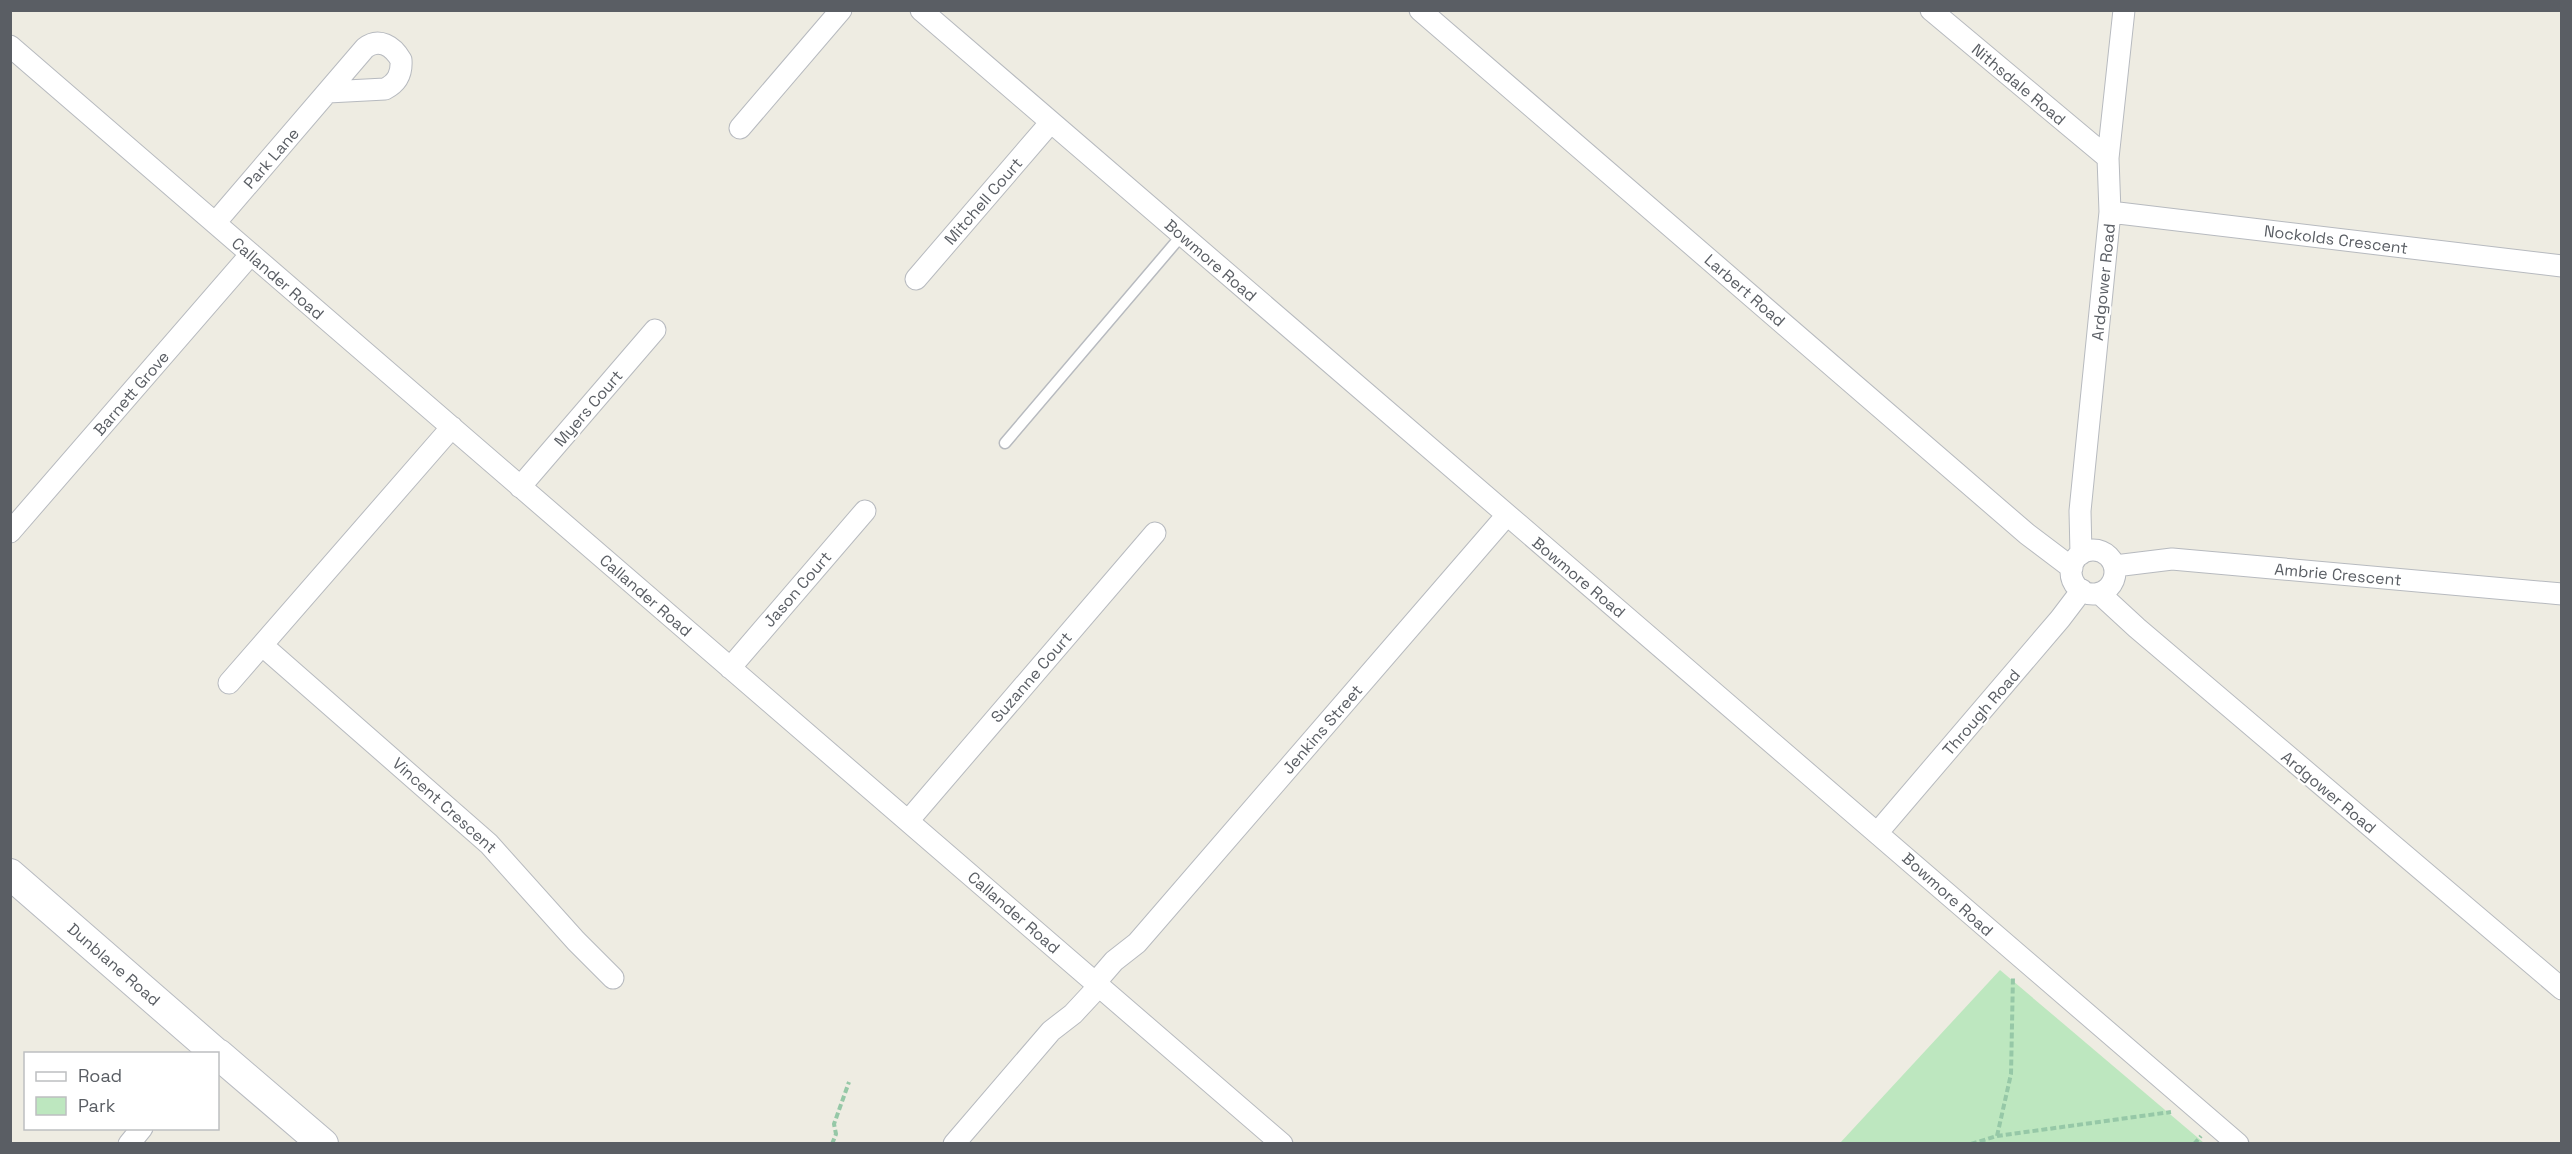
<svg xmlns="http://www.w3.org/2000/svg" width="2572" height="1154" viewBox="0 0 2572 1154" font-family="'Space Grotesk',sans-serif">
  <rect width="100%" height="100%" fill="#eeece2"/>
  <path fill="#bde7bf" d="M2000,970L2204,1143H1840Z"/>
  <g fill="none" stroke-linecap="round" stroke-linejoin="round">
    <defs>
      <path id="lane" d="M1005,443L1182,235"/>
      <path id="street" d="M921,10L2238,1144
        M1420,10L2027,534L2072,568
        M1931,10L2108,158
        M10,46L1282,1144
        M740,128L841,10
        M2110,212L2562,266
        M215,223L365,48C379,37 393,46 401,60C402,74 397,83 385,89L328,92
        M916,279L1051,122
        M520,487L655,330
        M10,532L251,254
        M2071 572a22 22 0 1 1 44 0a22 22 0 1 1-44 0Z
        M2081,554L2080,511L2110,212L2108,158L2124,10
        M2115,566L2172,559L2562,594
        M2099,593L2137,628L2562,989
        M263,646L489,844L576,941L613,978
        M730,668L865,511
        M229,683L452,427
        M908,821L1155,533
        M1878,832L2060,619L2082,590
        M1095,983L1114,961L1137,943L1507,515
        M129,1144L142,1128
        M954,1144L1051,1031L1073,1014L1099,986"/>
      <path id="secondary" d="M10,874L217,1054
        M218,1054L323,1144"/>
    </defs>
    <use href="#lane" stroke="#b7babf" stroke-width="13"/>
    <use href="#street" stroke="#b7babf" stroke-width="23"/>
    <use href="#secondary" stroke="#b8bbc1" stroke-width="32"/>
    <path stroke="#96c8a7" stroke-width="4" stroke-dasharray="6 3" stroke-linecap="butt" d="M1997,1136L2011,1074L2013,976
      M832,1144L836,1134L834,1124L849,1082
      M1971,1144L1997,1136L2171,1112
      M2194,1144L2201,1136"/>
    <use href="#lane" stroke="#fff" stroke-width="10"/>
    <use href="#street" stroke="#fff" stroke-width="21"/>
    <use href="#secondary" stroke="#fff" stroke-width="30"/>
  </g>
  <g text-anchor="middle" stroke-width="4.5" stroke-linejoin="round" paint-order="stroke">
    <g font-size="16" fill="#5a5e64" stroke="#fff">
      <text transform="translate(2019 84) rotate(40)" y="6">Nithsdale Road</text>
      <text transform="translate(271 158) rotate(-49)" y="6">Park Lane</text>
      <text transform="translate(983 201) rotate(-49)" y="6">Mitchell Court</text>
      <text transform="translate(2336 239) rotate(7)" y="6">Nockolds Crescent</text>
      <text transform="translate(1211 260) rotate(41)" y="6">Bowmore Road</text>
      <text transform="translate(278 278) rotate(41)" y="6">Callander Road</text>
      <text transform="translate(2103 282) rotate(-84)" y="6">Ardgower Road</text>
      <text transform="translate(1745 290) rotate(41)" y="6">Larbert Road</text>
      <text transform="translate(131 393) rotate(-49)" y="6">Barnett Grove</text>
      <text transform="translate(588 408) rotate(-49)" y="6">Myers Court</text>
      <text transform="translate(2338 574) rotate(5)" y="6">Ambrie Crescent</text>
      <text transform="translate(1579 577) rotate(40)" y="6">Bowmore Road</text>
      <text transform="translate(797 589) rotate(-49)" y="6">Jason Court</text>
      <text transform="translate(646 595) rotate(41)" y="6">Callander Road</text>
      <text transform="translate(1031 677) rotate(-49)" y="6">Suzanne Court</text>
      <text transform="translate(1981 712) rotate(-49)" y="6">Through Road</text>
      <text transform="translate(1322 729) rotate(-49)" y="6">Jenkins Street</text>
      <text transform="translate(2329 792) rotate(40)" y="6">Ardgower Road</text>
      <text transform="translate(445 805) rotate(42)" y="6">Vincent Crescent</text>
      <text transform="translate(1948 894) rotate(42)" y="6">Bowmore Road</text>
      <text transform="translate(1014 912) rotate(41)" y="6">Callander Road</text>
      <text transform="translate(114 964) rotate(41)" y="6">Dunblane Road</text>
    </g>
  </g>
  <rect width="2572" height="1154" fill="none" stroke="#5a5e64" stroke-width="24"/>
  <rect x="24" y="1052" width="195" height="78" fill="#ffffff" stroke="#bdbfc1" stroke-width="1.5"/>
  <rect x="36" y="1072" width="30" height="9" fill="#ffffff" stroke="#bdbfc1" stroke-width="1.5"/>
  <text x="78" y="1082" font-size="18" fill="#5a5e64">Road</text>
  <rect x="36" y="1097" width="30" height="18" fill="#bde7bf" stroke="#bdbfc1" stroke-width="1.5"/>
  <text x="78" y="1112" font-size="18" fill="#5a5e64">Park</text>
</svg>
